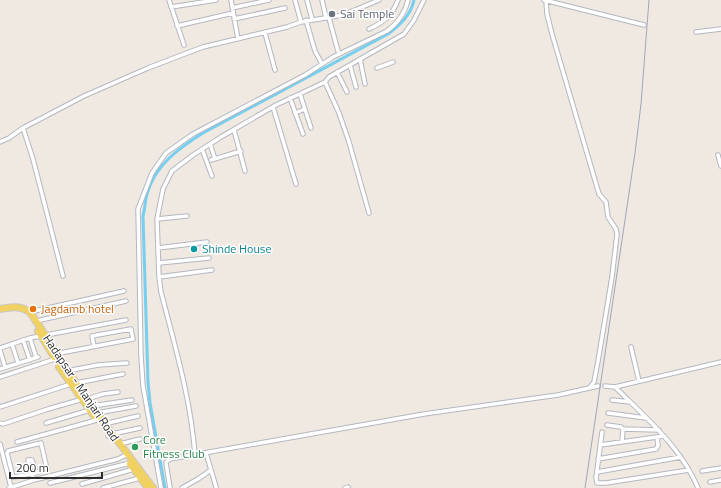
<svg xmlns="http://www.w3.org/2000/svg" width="721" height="488" viewBox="0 0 721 488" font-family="'Titillium Web',sans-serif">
  <rect width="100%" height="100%" fill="#efe9e1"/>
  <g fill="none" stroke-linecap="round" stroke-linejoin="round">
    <path stroke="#75cff0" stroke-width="3" d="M165,488L150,403L148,382L143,216C145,209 145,201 147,194C155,165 179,148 203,133L388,34C400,25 411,15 414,0"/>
    <defs>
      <path id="street" d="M169,0L184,45
        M231,0L238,39
        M295,0L301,22
        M307,0L312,19
        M322,0L326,18
        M544,0L644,25
        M546,1L547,14L552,34L599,194L606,202L608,217L616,229L617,234L612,277L598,361L594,382L590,387
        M171,7L216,0
        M232,8L269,0
        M329,18L338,51
        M234,19L285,8
        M306,20L315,51L322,64
        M177,26L233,13
        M369,29C384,22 392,16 398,0
        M696,32L721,29
        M265,33L275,70
        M360,59L365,84
        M350,65L356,87
        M377,68L393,62
        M337,72L347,92
        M300,94L311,128
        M290,98L303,134
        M273,107L296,184
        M295,113L305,109
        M23,128L33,159L63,276
        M234,130L245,171
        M0,142L9,138L23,128L84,96L148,68L187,53L203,47L287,27L301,22L343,15L379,0
        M210,144L214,156
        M202,149L212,176
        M718,155L721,166
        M211,160L241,151
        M369,213L349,142L339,113L325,82L329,77L404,34L414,20L424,0
        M157,219L187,216
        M158,248L207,242
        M159,263L209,258
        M159,277L212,270
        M30,312L124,291
        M36,321L126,301
        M30,338L36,357
        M23,340L30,360
        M12,344L18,363
        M631,347L639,381
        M0,348L30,338L126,320
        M0,350L5,367
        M55,354L133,339L131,329L92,336L94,346
        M0,369L38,357
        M67,371L98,365L127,363
        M0,377L55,359
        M76,383L123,374
        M605,386L615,387L721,362
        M615,387C646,418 681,447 698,488
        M87,399L103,394L118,392
        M612,400L630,402
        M92,406L132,400
        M0,407L71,384
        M97,413L136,406
        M608,413L646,418
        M0,423L3,424L48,409L83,399
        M46,423L90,410
        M104,424L138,416
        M607,425L621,427L623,429L659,430
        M602,432L596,478L597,483H606L689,470
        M108,436L112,434L140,428
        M17,442L97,420
        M622,442L623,429
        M0,444L11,487
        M120,444L140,439
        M600,445L664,436
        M206,453L216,487
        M195,455C191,400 175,346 161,292L159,277L157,219L163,189L172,171L193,155L221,137L276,105L325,82
        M598,459L656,449L658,446L657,437
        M702,471L721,468
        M597,472L681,457
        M31,474L28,460H32L36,472
        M32,474L13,477L7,453L8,451L41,443L47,469L32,474L34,480
        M710,482L721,480
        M50,483L130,463
        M82,484L134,469
        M9,488L34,480L118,459L128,454
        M103,488L140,478
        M161,488L143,386L141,356L138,209L152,173L166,153L193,134L305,75L333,57L387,31C398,23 405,13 408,0
        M170,488L166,463L167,461L170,459L424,414L558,395L598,386
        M182,488L198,479L211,470
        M345,488L348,487"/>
      <path id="primary" d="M0,309C12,307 19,305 30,312L85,397L153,488
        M38,331L54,357
        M59,367L94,416
        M130,464L148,488"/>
    </defs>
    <use href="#street" stroke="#b4b7c1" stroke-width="5.5"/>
    <use href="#primary" stroke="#c9c9c9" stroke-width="8"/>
    <use href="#street" stroke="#fff" stroke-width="3.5"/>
    <use href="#primary" stroke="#f2d163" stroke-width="6"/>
    <path stroke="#a3a6b8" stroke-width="1" d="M585,488L635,153L641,104L649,0"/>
  </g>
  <circle fill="#6b7280" stroke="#fff" stroke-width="1.5" cx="332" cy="14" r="4"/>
  <circle fill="#0f9aa8" stroke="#fff" stroke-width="1.5" cx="194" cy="249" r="4"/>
  <circle fill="#e8710a" stroke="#fff" stroke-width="1.5" cx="33" cy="309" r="4"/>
  <circle fill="#2e9e5b" stroke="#fff" stroke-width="1.5" cx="135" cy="447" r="4"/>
  <g text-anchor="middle" stroke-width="3" stroke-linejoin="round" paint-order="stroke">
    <g font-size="12" fill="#5b616d" stroke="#fff" text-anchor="start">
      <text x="340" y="18">Sai Temple</text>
    </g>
    <g font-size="12" fill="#0d838f" stroke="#fff" text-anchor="start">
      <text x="202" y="253">Shinde House</text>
    </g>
    <g font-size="12" fill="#c56008" stroke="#fff" text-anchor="start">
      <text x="41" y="313">Jagdamb hotel</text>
    </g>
    <g font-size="12" fill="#2e2e2e" stroke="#fff">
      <text transform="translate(81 388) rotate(56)" y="4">Hadapsar - Manjari Road</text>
    </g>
    <g font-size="12" fill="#27864d" stroke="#fff" text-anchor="start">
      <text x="143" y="444">Core<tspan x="143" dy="14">Fitness Club</tspan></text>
    </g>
  </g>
  <path d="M10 472v6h92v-6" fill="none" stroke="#2e2e2e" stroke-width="2"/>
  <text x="16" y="472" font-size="12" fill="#2e2e2e" stroke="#ffffff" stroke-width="3" paint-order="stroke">200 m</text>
</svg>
